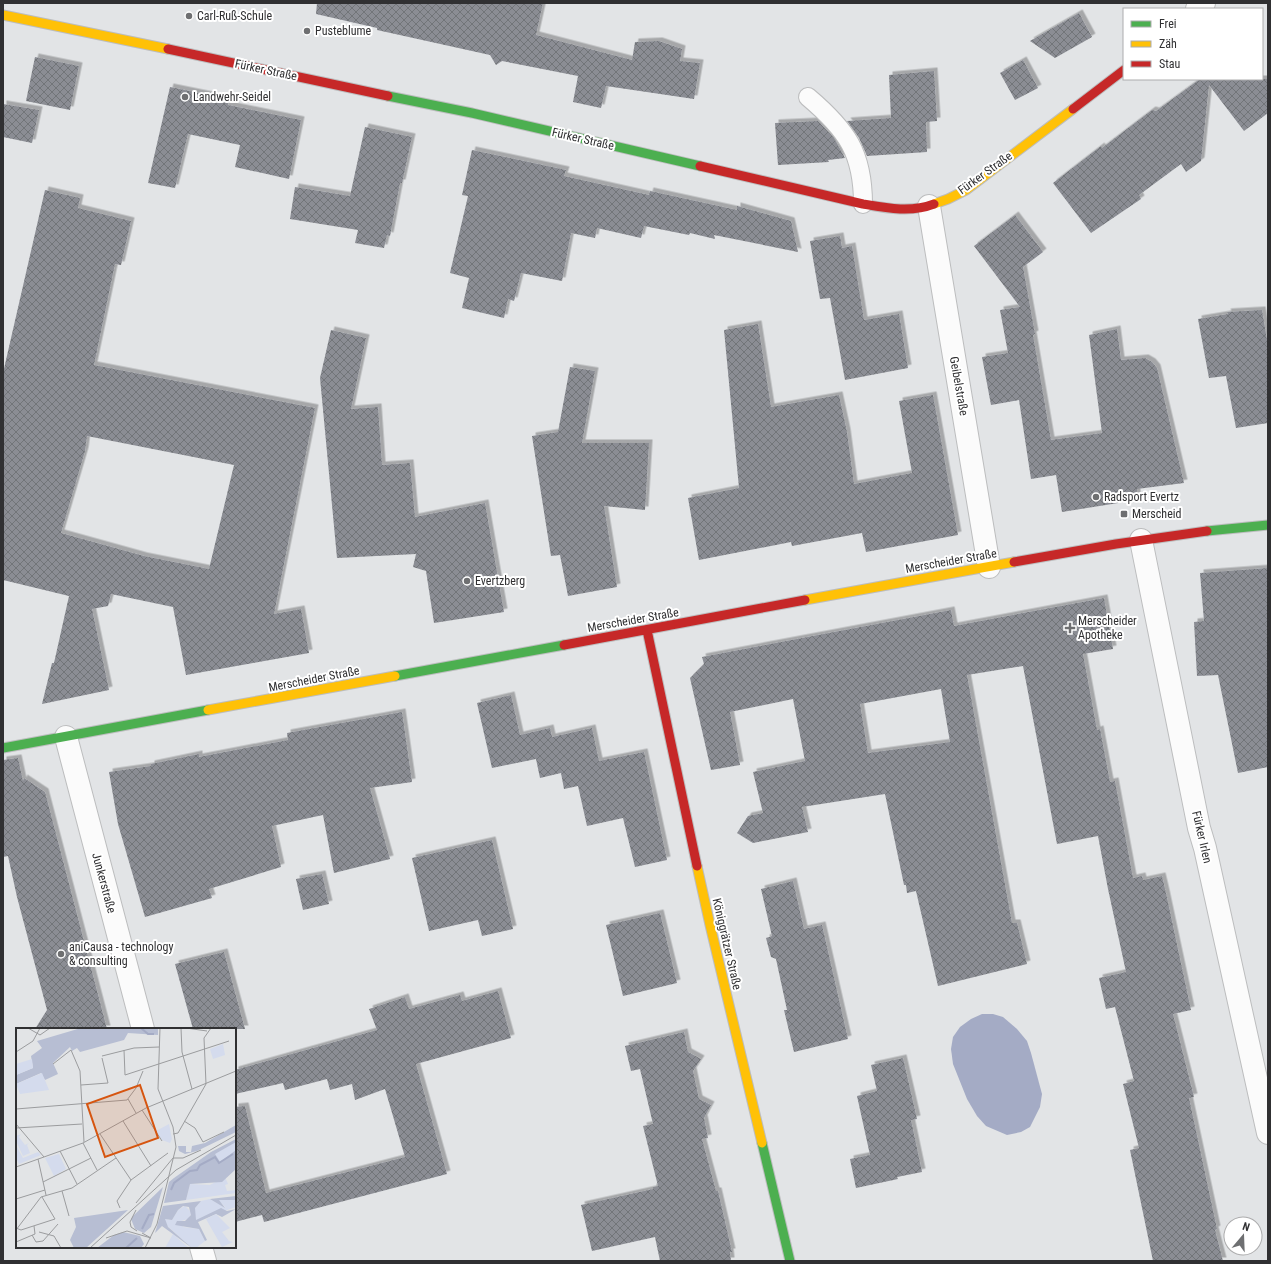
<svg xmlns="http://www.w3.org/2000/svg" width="1271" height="1264" viewBox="0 0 1271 1264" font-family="'Roboto Condensed',sans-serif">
  <defs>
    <pattern id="building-cross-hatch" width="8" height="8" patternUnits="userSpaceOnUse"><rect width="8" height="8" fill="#8b8d94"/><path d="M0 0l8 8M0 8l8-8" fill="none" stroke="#727479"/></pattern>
    <filter id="shadow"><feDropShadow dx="3.5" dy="-3.5" stdDeviation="0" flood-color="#0004"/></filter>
  </defs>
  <rect width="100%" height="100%" fill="#e2e4e6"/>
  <path fill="#a4abc5" d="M982,1014H993L1003,1017L1017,1029L1027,1041L1031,1053L1042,1094L1040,1107L1030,1127L1021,1132L1007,1135L986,1126L977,1116L967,1099L953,1064L951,1049L953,1037L960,1027L971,1019Z"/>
  <path fill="url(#building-cross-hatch)" fill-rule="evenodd" filter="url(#shadow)" d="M317,3H543L536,35L632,60L635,42L659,41L682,49L680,61L700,63L694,99L606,86L601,108L573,102L578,76L502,61L496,65L490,55L377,30V28L316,14Z
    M1079,13L1092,37L1055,58L1030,41Z
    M35,57L79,66L70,110L26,101Z
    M1023,60L1038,88L1015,100L1000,73Z
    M934,71L937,121L926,122L927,152L867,156L859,138L847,121L891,118L889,75Z
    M1200,79H1268V113L1244,131L1209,85L1201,161L1186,172L1181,164L1139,195L1141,199L1091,233L1053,183L1101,146L1102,148L1152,110L1156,111Z
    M170,87L229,99L228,105L301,120L289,179L235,167L240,145L188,134L175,188L148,183Z
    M3,104L39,110L32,143L3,137Z
    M818,121L834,138L845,158L828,160L829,162L778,165L775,123Z
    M365,127L412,137L402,183H400L390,236L387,235L384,248L355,243L358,230L290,219L295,187L350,196Z
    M472,150L566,170L564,176L649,195L650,191L737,210V206L791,221L798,252L714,235L715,239L690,233L689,235L644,226L641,238L597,228L595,238L571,233L562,281L521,273L514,301L508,299L504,318L462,308L469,278L450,273L468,196L462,195Z
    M45,190L80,198L78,208L131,221L121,265L115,264L94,365L315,408L274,614L301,609L309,653L186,675L173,607L111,594L108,606L92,609L109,690L42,704L52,663H54L69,596L3,580V373ZM87,436L234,465L209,569L144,556L61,533L85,451Z
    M1015,215L1043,252L1023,267L1035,334L1033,335L1051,440L1102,433L1089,335L1117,329L1121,360L1145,358L1152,362L1157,368L1184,483L1137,489V500L1062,512L1056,475L1031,479L1019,400L991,405L982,357L1008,353L1000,310L1020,307L974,246Z
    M840,236L842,248L852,246L864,320L899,314L908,368L845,380L830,298L820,299L810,241Z
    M1262,310L1268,346V423L1236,428L1226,376L1209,378L1198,319L1228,314L1227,312Z
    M758,324L771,407L839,395L847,432L854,484L912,473L899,401L933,395L958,535L866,552L862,533L792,546L791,542L699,560L688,498L739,488L724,330Z
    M331,330L366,338L351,409L378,407L382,465L410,463L415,517L485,503L504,612L434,623L426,571L413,567L416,554L337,558L320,378Z
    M570,367L595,371L582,443H649L645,510L604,506L617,587L568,596L560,555L551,556L532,436L558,432Z
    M1268,568V767L1238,773L1218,675L1197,676L1194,622L1204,621L1200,573Z
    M1104,598L1113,649L1083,654L1097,730L1100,729L1110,782L1115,781L1133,878L1142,876L1143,880L1162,876L1166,893L1191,1010L1173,1014L1194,1097L1189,1098L1217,1229L1215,1230L1223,1261H1153L1130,1150L1139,1148L1123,1084L1134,1081L1115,1007L1106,1009L1099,978L1126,972L1108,889L1098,836L1057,844L1023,666L967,675L1012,923H1017L1027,964L938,986L916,891L907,893L906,885H904L885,794L802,807L808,832L753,843L737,833L748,816L763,813L753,772L805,761L793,699L730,712L740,765L711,770L690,678L704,664L702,657L951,610L954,626ZM941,689L950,742L868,753L860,704Z
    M511,695L520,735L550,728L552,737L592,728L599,761L644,752L667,860L635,867L623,818L587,826L578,786L564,789L561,773L540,778L536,759L492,768L477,703Z
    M402,712L412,782L370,788L390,859L334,873L323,815L272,826L281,867L209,889L212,898L145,917L118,824L109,772L151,766V764L199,754V757L288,740L287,733Z
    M18,758L23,781L24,778L45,792L107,1029H35L47,1010L17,897L8,856L3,857V760Z
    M492,840L513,929L482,936L478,920L429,931L412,858Z
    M322,874L329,904L303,910L296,879Z
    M793,881L804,929L822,925L848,1039L794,1052L784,1010H787L776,959L771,957L766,938L772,936L761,889Z
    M660,913L677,983L623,996L606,925Z
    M224,952L245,1029H193L175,964Z
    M498,991L511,1038L416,1064L447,1174L264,1222L262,1215L235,1222V1107L245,1106L266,1193L405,1157L385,1089L355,1100L352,1084L330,1090L327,1079L285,1090L283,1083L235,1094V1070L377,1030L369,1009L405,997L409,1009L460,995L462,1001Z
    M684,1032L688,1052L701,1059L693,1071L699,1099L711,1105L704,1118L708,1138L702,1139L716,1191H718L732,1252H730L731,1261H660L655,1237L592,1251L581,1205L653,1189V1187L658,1186L643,1126L653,1124L640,1069L631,1071L625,1046Z
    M903,1058L917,1119L911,1120L922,1172L897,1177L898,1179L856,1188L850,1159L870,1155L857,1096L877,1091L871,1065Z"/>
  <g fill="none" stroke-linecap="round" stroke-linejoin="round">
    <defs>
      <path id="lane" d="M808,97C847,130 863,153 863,204"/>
      <path id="street" d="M1197,9L1204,3
        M929,206L989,567
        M1141,540L1199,828L1205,848L1268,1133
        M66,737L143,1029
        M201,1247L205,1261"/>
      <path id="fast" d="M388,96L472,113L700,166
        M1207,531L1268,525
        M395,676L564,645
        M3,748L208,710
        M762,1143L790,1261"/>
      <path id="slow" d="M3,15L168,49
        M934,204L948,199L966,190L1073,109
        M805,600L1014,562
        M208,710L395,676
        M697,866L710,925L762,1143"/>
      <path id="jam" d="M168,49L388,96
        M1073,109L1124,70
        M700,166L863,204C886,208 911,213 934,204
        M1014,562L1116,544L1207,531
        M647,630L697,866
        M564,645L805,600"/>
    </defs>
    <use href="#lane" stroke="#bcbdbe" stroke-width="20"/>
    <use href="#street" stroke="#bcbdbe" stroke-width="24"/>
    <use href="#fast" stroke="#bcbdbe" stroke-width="11"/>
    <use href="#slow" stroke="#bcbdbe" stroke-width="11"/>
    <use href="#jam" stroke="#bcbdbe" stroke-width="11"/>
    <use href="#lane" stroke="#fbfbfb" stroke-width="18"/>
    <use href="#street" stroke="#fbfbfb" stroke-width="22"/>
    <use href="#fast" stroke="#4caf50" stroke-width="9"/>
    <use href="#slow" stroke="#ffc107" stroke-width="9"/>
    <use href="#jam" stroke="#c62828" stroke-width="9"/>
  </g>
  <g fill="#6e6f71" stroke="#fff" stroke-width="1.5">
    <circle cx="189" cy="16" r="4"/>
    <circle cx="307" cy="31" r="4"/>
    <circle cx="185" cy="97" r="4"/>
    <circle cx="1096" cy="497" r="4"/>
    <rect x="1120" y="510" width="8" height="8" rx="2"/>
    <circle cx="467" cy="581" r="4"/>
    <path d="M1068 622h4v4h4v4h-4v4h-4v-4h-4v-4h4z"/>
    <circle cx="61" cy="954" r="4"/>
  </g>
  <g text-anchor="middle" stroke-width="4" stroke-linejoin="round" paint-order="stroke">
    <g font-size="12" fill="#303032" stroke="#fff" text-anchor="start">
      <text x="197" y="20">Carl-Ruß-Schule</text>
      <text x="315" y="35">Pusteblume</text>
      <text x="193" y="101">Landwehr-Seidel</text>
      <text x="1104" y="501">Radsport Evertz</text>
      <text x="1132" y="518">Merscheid</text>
      <text x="475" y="585">Evertzberg</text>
      <text x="1078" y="625">Merscheider<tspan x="1078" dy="14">Apotheke</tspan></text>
      <text x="69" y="951">aniCausa - technology<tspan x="69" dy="14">&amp; consulting</tspan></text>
    </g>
    <g font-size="12" fill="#303032" stroke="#fff">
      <text transform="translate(266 70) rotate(12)" y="4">Fürker Straße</text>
      <text transform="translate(583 139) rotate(13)" y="4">Fürker Straße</text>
      <text transform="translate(985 173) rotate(-36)" y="4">Fürker Straße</text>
      <text transform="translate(959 386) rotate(80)" y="4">Geibelstraße</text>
      <text transform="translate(951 561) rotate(-10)" y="4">Merscheider Straße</text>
      <text transform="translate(633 620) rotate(-10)" y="4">Merscheider Straße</text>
      <text transform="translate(314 679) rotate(-11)" y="4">Merscheider Straße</text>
      <text transform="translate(1202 837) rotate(77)" y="4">Fürker Irlen</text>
      <text transform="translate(104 883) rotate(75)" y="4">Junkerstraße</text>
      <text transform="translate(727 944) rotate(77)" y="4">Königgrätzer Straße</text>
    </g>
  </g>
  <g transform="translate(16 1028)">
    <rect width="220" height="220" fill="#e2e4e6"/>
    <path d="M1,119L7,130L22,124L25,127L3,136L0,130ZM209,149L212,156L209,157L211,163L220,162V165L170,172L174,156L194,157ZM194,171L210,180L202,172H220V179L179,193V180L185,173ZM169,178L176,185L172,191L165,193L167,199L183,201L189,213L180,220H176L149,196V191L156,192L162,182ZM157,206L167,215L173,220H149Z" fill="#d4dbed"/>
    <path d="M65,0H142V7L112,5L108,12L64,24L61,20L56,23L54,19L37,35L42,46L29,52L25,45L0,56V47L17,40L15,28L26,20L21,13ZM220,97V104L181,123L169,126L163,123L162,118H170V124H175L176,118L189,115ZM220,111V141L206,154L174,156L170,172L148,175L153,154L158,150L195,124ZM147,159L135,199L128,205L119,201L115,191L117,188ZM220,168V172H203L209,180L194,171ZM185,173L179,180L180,192L205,180L211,183L220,181L206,189L200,186L182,194L191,212L189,213L183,201L159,197L161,193H169L175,187L173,179L167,178L162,182L156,192L149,191L152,199L176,220L146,198L139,205L147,178ZM112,182L70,220H58L54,212L60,199L58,190ZM107,204L124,208L128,216L125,220H81L98,207Z" fill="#b7bed3"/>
    <path d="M153,96L156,111L154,115L146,112L140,103ZM5,106L3,109L9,117L13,115L11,117L14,125L7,128L0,113V108ZM220,114V122L204,134L199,126ZM200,186L214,200L206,204L213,213L217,214L206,219L190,191Z" fill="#d4dbed"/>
    <path d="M26,45L33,62L4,66L0,56ZM43,126L50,141L38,148L29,130Z" fill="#d4dbed"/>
    <path d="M207,16L209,27L197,31L194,21ZM16,31L17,40L0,47V36Z" fill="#d4dbed"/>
    <path fill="none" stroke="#a4abc5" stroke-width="2" d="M125,0L132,6H138M155,162L158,155L174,143L181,142L184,137L199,129L203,135L217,126M126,201L133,187L138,186M110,220L121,210"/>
    <path fill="none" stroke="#9b9c9e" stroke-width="1" d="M12,0L24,7L34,0M165,0L166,24L176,61M170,0L191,3M108,22L109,47L213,13M0,24L17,13L24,0M86,28L118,20L143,19M37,36L55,22L64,43L68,114M65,57L92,55L86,30M112,71L120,85M0,81L111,72L120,60L127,43M126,82L146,113M107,93L135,138M168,93L179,100L187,114L208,104M0,96L28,129M0,100L66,96M84,106L115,152M157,106L162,105L190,56L188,10L195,0M67,115L81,142M44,123L61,156M22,131L30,167M0,139L67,115L130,80L220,43M27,154L75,130M46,163L53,188M0,171L29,162M120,175L157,130H167L185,122M104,180L101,173L115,152L152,125M120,182L114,194L115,199L121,203M0,200L5,202L39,191L26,169M0,202L25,169L56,160L100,130M23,204L38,208L45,220M16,207L20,214L27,213L42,196M90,210L111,203L135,210L126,205M0,214L19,206L18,198M74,220L160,142L220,107M129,220L141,196L160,119L157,99L142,61L144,0"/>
    <path fill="#d65510" fill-opacity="0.15" stroke="#d65510" stroke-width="2" d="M124,57L142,110L89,129L71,76Z"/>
    <rect width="220" height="220" fill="none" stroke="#303032" stroke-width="2"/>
  </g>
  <rect width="1271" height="1264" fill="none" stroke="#303032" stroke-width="8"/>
  <rect x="1123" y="8" width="140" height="72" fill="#ffffff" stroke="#acacad"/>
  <rect x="1131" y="21" width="20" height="6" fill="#4caf50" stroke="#acacad"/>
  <text x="1159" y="28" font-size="12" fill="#303032">Frei</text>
  <rect x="1131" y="41" width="20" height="6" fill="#ffc107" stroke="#acacad"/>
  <text x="1159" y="48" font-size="12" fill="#303032">Zäh</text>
  <rect x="1131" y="61" width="20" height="6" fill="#c62828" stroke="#acacad"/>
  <text x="1159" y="68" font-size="12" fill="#303032">Stau</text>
  <g transform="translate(1243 1236) rotate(19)"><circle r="19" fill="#ffffff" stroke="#acacad"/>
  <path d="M0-3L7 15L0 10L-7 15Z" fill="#6e6f71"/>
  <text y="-6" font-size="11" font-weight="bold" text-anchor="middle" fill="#303032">N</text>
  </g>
</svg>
